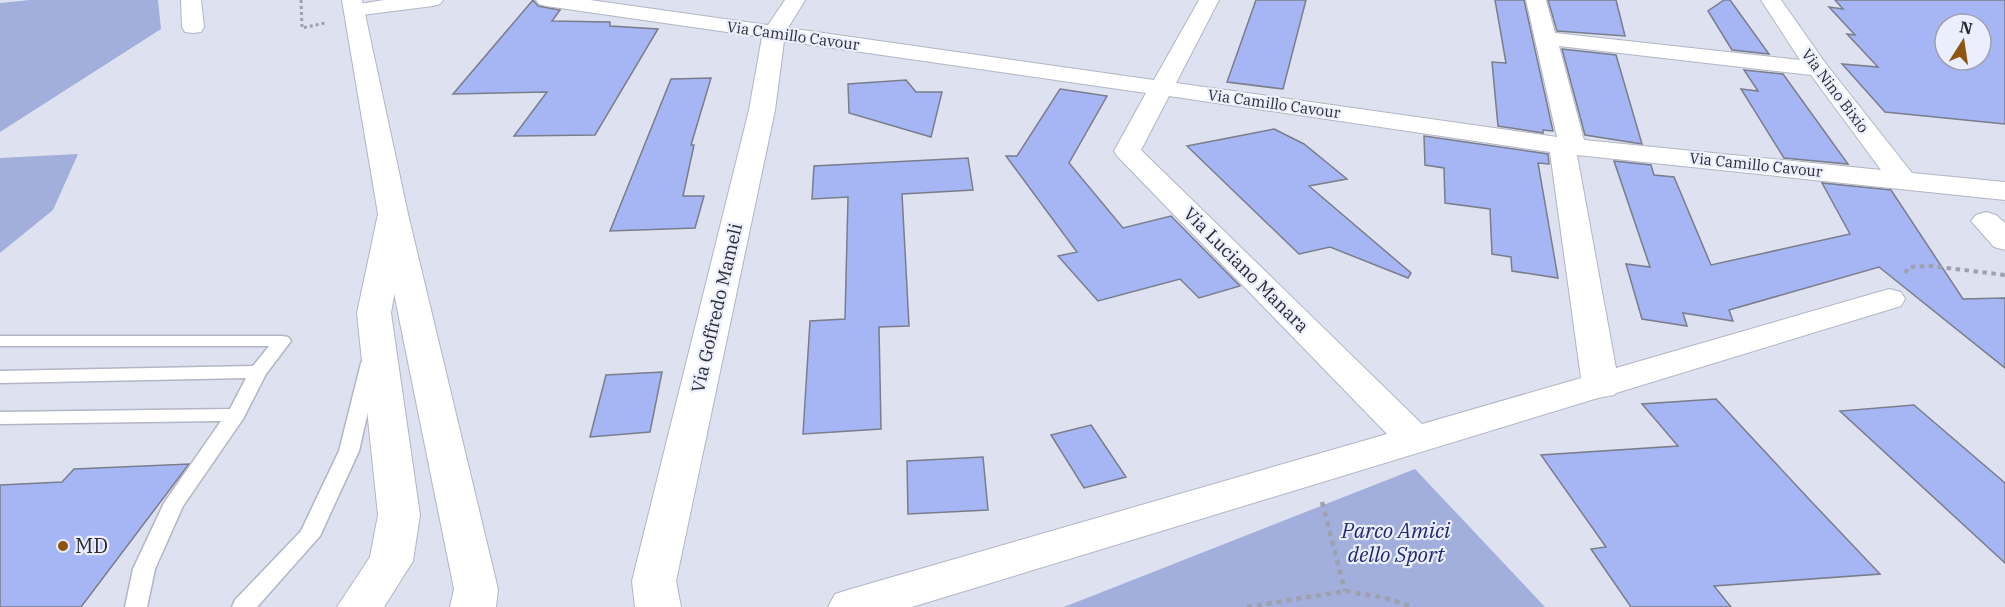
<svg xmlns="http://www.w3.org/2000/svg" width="2005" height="607" viewBox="0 0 2005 607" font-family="'IBM Plex Serif',serif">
  <rect width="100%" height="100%" fill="#dde1f0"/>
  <path fill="#a2aedb" d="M30,0H158L161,29L0,132V3Z
    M78,154L53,210L0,253V158Z
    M1415,469L1545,607H1064Z"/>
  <path fill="#a6b6f5" stroke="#7a7d8a" stroke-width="1.5" fill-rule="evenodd" d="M533,0L538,6L560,10L552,21L610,22V26L658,29L595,135L514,136L547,92L453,94Z
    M1256,0H1306L1283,89L1227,82Z
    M1495,0H1524L1553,131L1543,130V133L1498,126L1492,62L1506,63Z
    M1548,0H1616L1625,36L1557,31Z
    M1724,0H1730L1769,54L1732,50L1708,11Z
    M1835,0H2005V124L1885,112L1842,64L1878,67L1847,34L1855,35L1829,7L1843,9ZM1945,24H1981V60H1945Z
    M1562,49L1616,55L1642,144L1585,135Z
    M1744,70L1783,74L1848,164L1784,158L1741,89L1758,91Z
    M711,78L691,145H694L683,196H704L695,228L610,231L671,79Z
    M906,80L916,92H942L931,137L849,113L848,84Z
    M1060,89L1107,96L1069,163L1123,228L1171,216L1240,286L1199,298L1180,279L1098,301L1058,256L1077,252L1006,156H1017Z
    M1274,129L1304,144L1347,179L1309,186L1411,273L1408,278L1330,247L1299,254L1187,146Z
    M1424,136L1548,154L1549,164L1538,163L1558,278L1512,271L1511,257L1492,254L1490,209L1445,203L1444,168L1425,165Z
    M968,158L973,190L902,194L909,326L879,327L881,429L803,434L810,321L845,319L848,197L812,199L814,166Z
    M1614,161L1651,165L1654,175L1674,177L1711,265L1850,234L1822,183L1891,190L1963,299L2005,298V368L1879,267L1729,310L1733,321L1683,313L1687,326L1642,319L1626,264L1650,267Z
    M662,372L650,432L590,437L606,375Z
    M1716,399L1807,497L1880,574L1714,586L1731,607H1631L1591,549L1606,547L1541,455L1678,446L1642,404Z
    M1914,405L2005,483V563L1840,411Z
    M1091,425L1126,477L1084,488L1051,435Z
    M983,457L988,510L908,514L907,461Z
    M189,464L81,607H0V485L62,482L74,469Z"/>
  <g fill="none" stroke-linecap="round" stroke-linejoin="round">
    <defs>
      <path id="lane" d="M0,336H282L288,337L291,341L266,374L243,419L183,506L155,569L147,607H125L133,569L164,503L221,421L0,424V412L230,409L246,378L0,383V371L253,366L269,346H0Z
        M370,357L376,359L379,363L359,451L320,536L257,607H232L235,600L301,531L339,451L361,363L364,359Z"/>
      <path id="street" d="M181,0H201L204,27L201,32L193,33L185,32L182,27Z
        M384,0H443L440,4L433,6L354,16L347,14L344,10L347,6Z
        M536,0H590L768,25L785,0H805L788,28L1154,80L1199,0H1219L1176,83L1557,137L1526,0H1546L1555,33L1800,60L1761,0H1781L1826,64L1912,173L2005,182V200L1577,155L1616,368L1889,289L1901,292L1905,299L1901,306L1616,393L1614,395L1598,398L912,607H828L835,594L851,589L1387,434L1118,157L1114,151L1146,93L784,41L775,110L676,581L681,607H635L632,581L749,110L762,37L546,6L539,4ZM1559,46L1811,75L1881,170L1584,140ZM1169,96L1550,152L1581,378L1422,424L1141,150Z
        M393,205L403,208L408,214L391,313L420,515L413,561L384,607H337L370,557L378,515L357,313L378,214L383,208Z
        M1986,212L1996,215L2005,223V250L1994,247L1971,221L1976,215Z"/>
      <path id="secondary" d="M342,0H362L408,214L498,589L496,607H450L454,589L378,214Z"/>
    </defs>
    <use href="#lane" stroke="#b2b5c3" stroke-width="3"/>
    <use href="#street" stroke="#b2b5c3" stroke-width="2"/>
    <use href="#secondary" stroke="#b2b5c3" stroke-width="2"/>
    <path stroke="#9ea1ad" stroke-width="3" stroke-dasharray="3 3" stroke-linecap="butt" d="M301,0L302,28L325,23"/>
    <path stroke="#9ea1ad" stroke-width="4" stroke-dasharray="4.5 4.5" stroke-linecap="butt" d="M1905,273L1909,267L1931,266L2005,275"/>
    <path stroke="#9ea1ad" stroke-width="4.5" stroke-dasharray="5 5" stroke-linecap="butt" d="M1322,502L1345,591
      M1247,607L1345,591L1385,598L1414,607"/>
    <use href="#lane" fill="#fff" fill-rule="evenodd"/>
    <use href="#street" fill="#fff" fill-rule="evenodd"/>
    <use href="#secondary" fill="#fff" fill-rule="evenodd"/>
  </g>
  <circle fill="#8e5510" stroke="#eaeefd" stroke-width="2" cx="63" cy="546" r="6"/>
  <g text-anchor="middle" stroke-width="4.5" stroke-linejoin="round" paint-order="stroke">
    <g font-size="15" fill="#2c2d33" stroke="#eaeefd">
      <text transform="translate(793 36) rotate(8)" y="5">Via Camillo Cavour</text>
      <text transform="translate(1835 91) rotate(53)" y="5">Via Nino Bixio</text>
      <text transform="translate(1274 104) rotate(8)" y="5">Via Camillo Cavour</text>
      <text transform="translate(1756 165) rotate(6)" y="5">Via Camillo Cavour</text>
    </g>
    <g font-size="18" fill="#2c2d33" stroke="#eaeefd">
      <text transform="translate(1246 270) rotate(45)" y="6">Via Luciano Manara</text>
      <text transform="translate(717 308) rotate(-77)" y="6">Via Goffredo Mameli</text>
    </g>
    <g font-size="21" font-style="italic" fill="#232971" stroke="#eaeefd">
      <text x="1396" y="538">Parco Amici<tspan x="1396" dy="24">dello Sport</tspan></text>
    </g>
    <g font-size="21" fill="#2c2d33" stroke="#eaeefd" text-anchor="start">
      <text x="75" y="553">MD</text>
    </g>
  </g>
  <g transform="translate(1963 42) rotate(12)"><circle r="28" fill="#eaeefd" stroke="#9ea1ac" stroke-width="1.5"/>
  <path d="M0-4.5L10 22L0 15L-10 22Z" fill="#8e5510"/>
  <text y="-9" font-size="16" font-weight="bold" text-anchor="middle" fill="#2c2d33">N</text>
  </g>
</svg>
